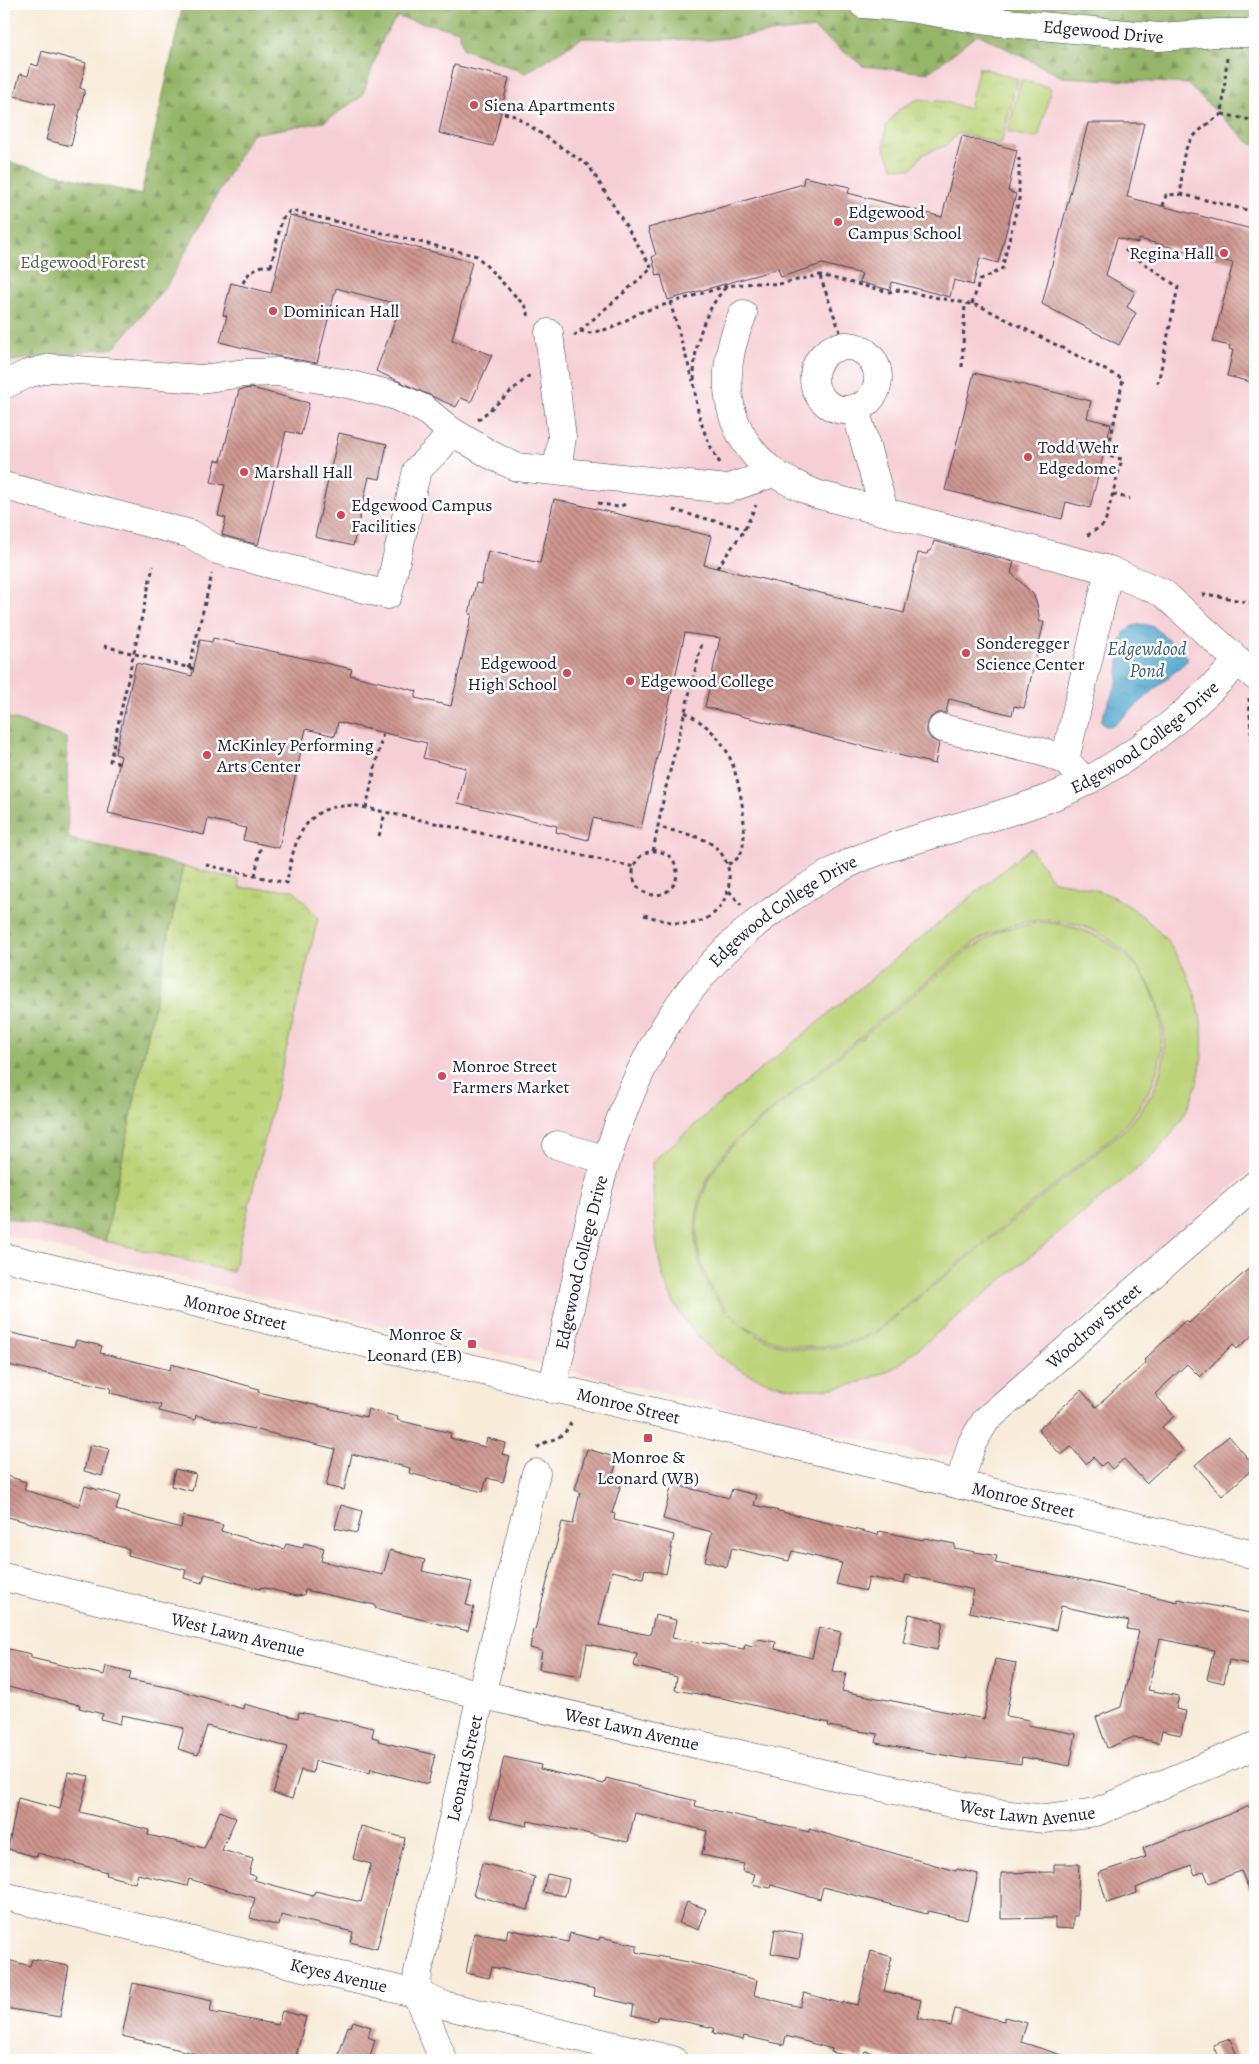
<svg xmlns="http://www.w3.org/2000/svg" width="1259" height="2064" viewBox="0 0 1259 2064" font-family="Alegreya,serif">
  <defs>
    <pattern id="grass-tufts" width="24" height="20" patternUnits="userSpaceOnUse" patternTransform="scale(1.25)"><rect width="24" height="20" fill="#bcd378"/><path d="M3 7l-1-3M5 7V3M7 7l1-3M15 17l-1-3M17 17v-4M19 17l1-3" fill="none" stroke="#a1b569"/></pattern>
    <pattern id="forest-firs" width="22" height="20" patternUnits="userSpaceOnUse" patternTransform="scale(1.25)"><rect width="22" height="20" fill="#95b568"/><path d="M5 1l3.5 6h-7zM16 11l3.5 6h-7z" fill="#799357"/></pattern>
    <pattern id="water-ripples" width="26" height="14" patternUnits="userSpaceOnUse" patternTransform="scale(1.25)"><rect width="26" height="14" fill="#53a7ce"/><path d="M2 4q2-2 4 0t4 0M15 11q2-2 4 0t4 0" fill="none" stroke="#4488a8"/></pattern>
    <pattern id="building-back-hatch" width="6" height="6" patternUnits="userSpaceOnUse" patternTransform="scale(1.25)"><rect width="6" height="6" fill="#ce958e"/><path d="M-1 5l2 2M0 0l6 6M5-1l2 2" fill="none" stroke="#a77975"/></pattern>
  </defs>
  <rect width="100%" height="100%" fill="#fff"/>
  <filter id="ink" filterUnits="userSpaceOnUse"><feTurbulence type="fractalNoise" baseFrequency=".02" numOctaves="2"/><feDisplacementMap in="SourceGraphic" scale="10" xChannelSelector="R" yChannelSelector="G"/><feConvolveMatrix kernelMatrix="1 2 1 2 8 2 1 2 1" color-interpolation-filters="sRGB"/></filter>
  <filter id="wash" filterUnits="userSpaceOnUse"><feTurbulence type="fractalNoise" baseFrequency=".0096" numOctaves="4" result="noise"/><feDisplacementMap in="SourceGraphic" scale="20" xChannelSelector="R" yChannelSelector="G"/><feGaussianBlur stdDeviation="1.12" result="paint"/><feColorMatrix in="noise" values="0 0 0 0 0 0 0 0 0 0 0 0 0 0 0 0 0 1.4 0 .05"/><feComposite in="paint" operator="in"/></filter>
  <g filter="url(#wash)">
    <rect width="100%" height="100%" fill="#f8ebd9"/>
    <path fill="#f6cfd6" d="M183,4H1255V1167L992,1399L956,1450L948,1456H931L688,1399L4,1235V161L141,195Z"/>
    <path fill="url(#grass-tufts)" stroke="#6f7a5a" d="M979,67L1018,79L1001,144L958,133L947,145L923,154L911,169L893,167L884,147L886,126L899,109L918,99L946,102L969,109Z
      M183,866L239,880L240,888L294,890L318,918L233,1272L105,1241Z"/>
    <path fill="url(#forest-firs)" stroke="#5c6c52" d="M183,4H1255V145L1250,143L1187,84L1062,77L978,34L928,73L863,66L813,28L709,40L581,38L526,73L463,49L459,31L397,17L384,36L362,96L324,122L251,134L167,285L114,348L4,362V161L141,195Z
      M4,716L67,738L68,838L183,866L105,1241L4,1217Z"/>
    <path fill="#bcd378" stroke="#6f7a5a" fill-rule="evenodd" d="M1021,80L1051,88L1038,139L1008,132Z
      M1030,848L1053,881C1076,884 1099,889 1119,900C1197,944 1229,1049 1177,1126C1168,1140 1156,1152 1144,1163L897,1366C874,1378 851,1387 825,1389C754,1394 686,1346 664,1279C653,1246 654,1198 652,1162L714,1108ZM1040,920C1054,921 1069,921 1082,926C1146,949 1184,1025 1154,1089C1145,1107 1133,1121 1119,1134L876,1333C743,1401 630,1241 739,1137L966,949C989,932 1011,923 1040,920Z
      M1041,922C1158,929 1203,1052 1117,1133L876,1331C743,1398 633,1241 740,1138L967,951L1001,930Z"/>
    <path fill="url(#water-ripples)" stroke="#3a6484" d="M1143,624L1154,627L1188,658L1187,661L1113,726H1105L1101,720L1117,683L1121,642L1125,631L1132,626Z"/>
    <g id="blocks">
      <path fill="url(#building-back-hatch)" d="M42,51L86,63L80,88L85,90L71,146L46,140L55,106L14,96L20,74L28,76L31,64L38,66Z
        M454,65L509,78L493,146L439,133Z
        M1088,123H1144L1127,197L1255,230V383L1227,376L1233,350L1229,349L1230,346L1213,342L1233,263L1139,239L1138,243L1117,238L1106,275L1135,292L1127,307L1136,313L1119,345L1042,304Z
        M962,136L1017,150L1008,191L1016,194L998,263L980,258L973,285L954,280L950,297L892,282L890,290L859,282L862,274L822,264L781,277L778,269L668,300L661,275L657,276L652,257L656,255L648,228L803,184L804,177L850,187L848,193L942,217Z
        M290,215L472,262L452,340L492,355L471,402L461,398L456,407L376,371L401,305L336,288L317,363L276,356L220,342L227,316L223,315L231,283L271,293Z
        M974,373L1091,401L1087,418L1111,424L1090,508L1066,502L1062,519L945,490Z
        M251,388L309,403L301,435L286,431L258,545L222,535L226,518L218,516L225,485L211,482L216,460L221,461L239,390Z
        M339,433L387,444L380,479L369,477L353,546L315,537Z
        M554,499L711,536L704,565L904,613L918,553L927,554L928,551H931L934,541L1014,562L1011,573L1033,594L1037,604L1040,622H1044L1024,708L1014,706L1012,715L949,699L946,713H938L931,717L927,725V733L931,739L939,743L935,764L705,707L720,638L685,633L641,829L593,818L588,840L556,832L557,826L458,803L466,768L423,758L427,743L338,722L335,736L306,729L279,848L243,840L246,828L208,819L204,835L108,813L121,756L115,754L136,663L192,676L200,640L212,642L213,638L352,669L350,675L417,691L415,698L451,706L472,614H469L476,583L481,584L488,551L540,563Z
        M1255,1263V1333L1237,1349L1233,1344L1200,1377L1187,1364L1155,1394L1174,1416L1162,1427L1183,1450L1146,1483L1124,1459L1112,1469L1106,1462L1101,1466L1093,1457L1086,1464L1071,1447L1061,1455L1038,1430L1081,1390L1096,1407L1146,1363L1144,1360L1186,1320L1189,1323Z
        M7,1332L74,1347L76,1340L102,1346L100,1353L170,1370L171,1364L259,1389L258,1392L366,1417L368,1409L398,1417L397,1420L451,1433L450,1438L485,1447L487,1438L506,1443L502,1454L510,1456L503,1482L487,1478L483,1492L409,1473L410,1468L352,1454L344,1490L326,1486L335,1449L196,1415L195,1420L159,1411L161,1405L110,1393L111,1388L4,1364V1347Z
        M1229,1436L1255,1467L1222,1496L1195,1465Z
        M90,1444L109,1449L102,1476L84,1471Z
        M587,1449L618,1458L612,1478L622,1481L612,1513L615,1514L614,1520L674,1535L666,1574L645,1569L643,1578L612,1571L599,1625L650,1635L655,1615L676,1620L672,1638L744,1649L745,1644L756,1647L757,1639L776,1642L775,1649L812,1658L819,1627L841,1632L832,1671L846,1673L842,1691L984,1719L995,1659L1016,1663L1006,1716L1029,1720L1028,1725L1076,1734L1070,1766L1022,1757L1021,1764L966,1757V1759L876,1743L878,1734L828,1726L829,1723L727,1699L675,1690L677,1677L634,1666L637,1654L587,1644L581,1676L539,1669L542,1651L530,1648L533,1629L535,1630L562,1522L573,1524L580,1492L575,1490Z
        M175,1469L196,1474L192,1491L171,1486Z
        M4,1475L26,1482L24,1490L79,1506L85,1486L120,1496L116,1510L181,1528L183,1516L223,1525L221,1531L284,1549L286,1544L303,1548L304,1543L324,1548L321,1561L383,1575L390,1550L425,1560L422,1571L472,1582L466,1605L474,1607L468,1631L375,1608V1605L305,1590L304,1595L297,1596L261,1587L260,1589L205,1574L202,1583L184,1578L186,1570L128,1555L129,1549L4,1516Z
        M672,1484L729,1498L732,1489L757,1495L754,1505L878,1535L879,1531L923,1540L924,1538L955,1544L954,1548L997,1556L995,1563L1083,1580L1178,1602V1599L1255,1614V1638L1249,1664L1229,1660L1224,1683L1207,1679L1214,1650L1160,1639L1148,1690L1179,1696L1176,1709L1186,1711L1181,1735L1162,1731L1159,1743L1134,1737L1107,1748L1096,1717L1121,1707L1139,1631L1127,1629L1129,1621L1061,1606L1056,1630L969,1612L974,1590L906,1575L904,1584L869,1577L866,1591L836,1584L842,1563L792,1551L789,1561L732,1548L727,1567L705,1561L712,1532L663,1519Z
        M341,1505L362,1511L357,1533L335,1528Z
        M909,1614L943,1622L937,1650L903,1642Z
        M4,1648L31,1654V1658L104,1675L106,1666L131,1672L129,1680L172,1688L243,1709L244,1704L298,1718L299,1712L374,1728L372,1737L379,1739L378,1741L435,1755L428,1784L371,1769L370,1773L315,1761L313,1773L301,1770L292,1799L273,1793L288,1747L207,1726L198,1755L178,1749L184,1728L122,1715L120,1724L101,1719L103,1714L79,1708L80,1705L4,1686Z
        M504,1757L541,1765L540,1769L604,1784L606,1778L696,1801L695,1806L809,1832V1829L956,1871L957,1869L978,1874L967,1920L928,1911L927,1914L823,1887L820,1899L771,1885L770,1888L752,1884L755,1874L742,1871L744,1864L702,1855L707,1831L635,1813L628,1842L528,1821L527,1826L490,1818Z
        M68,1772L89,1776L80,1812L149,1830L148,1835L204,1848L220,1811L236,1818L222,1850L253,1859L249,1874L255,1876L254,1880L313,1896L315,1891L361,1902L371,1864L353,1859L361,1826L405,1838L377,1949L350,1942L353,1932L281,1915L279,1926L250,1918L255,1898L189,1879L187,1886L138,1874L135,1883L106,1875L107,1872L38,1853L37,1857L8,1849L18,1798L60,1809Z
        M1255,1804V1903L1241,1871L1209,1883L1204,1871L1195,1875L1191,1865L1136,1888L1137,1893L1107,1903L1098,1873L1146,1857L1143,1848Z
        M482,1863L535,1877L528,1910L473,1895Z
        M1054,1864H1079L1077,1916H1073V1929L1055,1928V1918L1001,1919V1873L1054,1872Z
        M547,1874L569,1879L565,1896L543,1892Z
        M687,1902L706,1909L699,1930L679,1923Z
        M508,1929L568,1942L570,1933L599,1940L600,1937L637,1945L636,1952L688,1962L757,1980L754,1995L800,2007L804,1993L843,2004V2002L858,2005L871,1951L892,1957L884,1991L921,2000L917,2018L951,2026L955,2009L1004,2021L1005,2017L1027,2023L1021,2042L1065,2056L1064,2060H906L865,2051L863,2059L831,2052L832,2049L786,2036L784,2045L744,2036L743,2040L713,2033L714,2028L658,2016L657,2021L632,2015L634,2005L594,1996L595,1989L544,1977L492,1967L489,1978L466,1973L474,1933L506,1939Z
        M775,1929L803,1934L799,1958L771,1953Z
        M4,1959L30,1966L32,1959L69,1966L60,2017L4,2008Z
        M133,1983L212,2001L210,2012L278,2025L282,2011L306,2017L295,2060H191L193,2053L122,2036Z
        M353,2021L371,2027L368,2037L375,2040L369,2060H337L348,2026L351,2027Z
        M1230,2039L1239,2060H1219L1213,2045Z"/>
    </g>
  </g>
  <g filter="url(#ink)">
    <use href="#blocks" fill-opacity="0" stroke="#424053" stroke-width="1"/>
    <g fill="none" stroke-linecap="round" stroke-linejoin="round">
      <defs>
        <g id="minor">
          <path id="s1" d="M863,4L910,8L987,21L1159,37L1218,33H1255"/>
          <path d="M743,314C718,370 721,430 772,471C784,481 802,487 816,494L1109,570L1163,593L1255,676"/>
          <path d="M549,333L562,437L557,471"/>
          <circle cx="846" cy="378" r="32"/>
          <path d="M4,385L27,374L50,368L201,379L244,373L278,372L343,383L393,395L424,409L451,431"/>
          <path d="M855,408L884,510"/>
          <path d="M4,486L191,534L217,550L388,595L417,470L440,447L451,431L491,455L516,467L727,489L773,473"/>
          <path d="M942,728L1043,752L1065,760L1078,774"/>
          <path d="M1065,760L1109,570"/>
          <path d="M557,1145L606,1160"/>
          <path id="s2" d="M552,1389C595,1206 613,1019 782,904C811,884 842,864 876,852C934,832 994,819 1052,797C1123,769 1187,715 1239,661"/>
          <path id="s3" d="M959,1485L972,1443L986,1420L1255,1185"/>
          <path id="s4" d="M4,1577L462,1690L994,1813L1045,1819L1096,1812L1255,1746"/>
          <path id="s5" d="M4,1896L417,1994L443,2005L673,2060"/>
          <path id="s6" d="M443,2060L417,1994L418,1972L481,1695L536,1473"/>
        </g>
        <g id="major">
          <path id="s7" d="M4,1257L1255,1555"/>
        </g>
      </defs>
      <use href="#minor" stroke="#424053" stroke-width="29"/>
      <use href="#major" stroke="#424053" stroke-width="29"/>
      <path stroke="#424053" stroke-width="3" stroke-dasharray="4 4" stroke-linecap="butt" d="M1227,58L1222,114C1183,140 1182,147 1181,194L1255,212L1251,229
        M504,113L515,116L589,166L652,268L574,336
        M1222,114L1255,121
        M1163,206L1166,195L1181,194
        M1125,250L1178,287L1158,383
        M271,266L282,219L290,211L297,212L477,256L527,308L529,318
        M820,276L845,346
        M243,283C249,270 260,263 275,267
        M670,302L693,381
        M972,304L980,280L1002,269L1019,199V158
        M580,331L590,333L612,328L641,312L726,286L755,283L779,284L820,275L889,292L898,290L980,306L1123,379L1107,456L1122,459L1106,519L1103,525L1085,537
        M962,367L965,303
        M478,420L530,375
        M720,463C686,411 683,335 726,287
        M1113,494L1130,499
        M598,503L618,507L626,504
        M673,510L745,529
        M1255,545L1252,554L1255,555
        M717,568L745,529L756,505
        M1202,595C1221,594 1237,602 1255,603
        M104,646L194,669
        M189,668L212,574
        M1249,698L1252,745
        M685,712C700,721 713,730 723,745C738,766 750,828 741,853C739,859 732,862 727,865
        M119,763L110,761L153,566
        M366,808L383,733
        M379,836L385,813
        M633 873a22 22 0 1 1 44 0a22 22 0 1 1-44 0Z
        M653,851L665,791L702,643
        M206,865L287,883C291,855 298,818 330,808C337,806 346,806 353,805L634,867
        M255,876L261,844
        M729,891L741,905
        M644,915C659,919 678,926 694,923C731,916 743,864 710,843C698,835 672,831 658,827
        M537,1448C551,1436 561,1443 571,1423"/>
      <use href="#minor" stroke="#fff" stroke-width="28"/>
      <use href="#major" stroke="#fff" stroke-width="28"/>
    </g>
  </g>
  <g fill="#d1495b" stroke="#fff" stroke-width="2">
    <circle cx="474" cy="105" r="5"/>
    <circle cx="838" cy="222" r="5"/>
    <circle cx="1224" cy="253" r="5"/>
    <circle cx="273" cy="311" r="5"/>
    <circle cx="1028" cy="457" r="5"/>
    <circle cx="244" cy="472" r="5"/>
    <circle cx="341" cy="515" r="5"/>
    <circle cx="966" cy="653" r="5"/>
    <circle cx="567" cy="673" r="5"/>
    <circle cx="630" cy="681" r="5"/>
    <circle cx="207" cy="755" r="5"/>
    <circle cx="442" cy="1076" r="5"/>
    <rect x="467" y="1339" width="10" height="10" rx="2.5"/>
    <rect x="643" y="1433" width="10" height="10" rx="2.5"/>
  </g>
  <g text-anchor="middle" stroke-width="5" stroke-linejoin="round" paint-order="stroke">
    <g font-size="18" fill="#22223b" stroke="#fff">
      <text dy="6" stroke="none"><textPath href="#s1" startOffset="242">Edgewood Drive</textPath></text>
      <text dy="6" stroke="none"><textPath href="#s2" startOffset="955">Edgewood College Drive</textPath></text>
      <text dy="6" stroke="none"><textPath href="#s2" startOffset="549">Edgewood College Drive</textPath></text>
      <text dy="6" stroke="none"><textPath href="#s2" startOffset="130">Edgewood College Drive</textPath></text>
      <text dy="6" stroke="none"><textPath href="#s7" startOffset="238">Monroe Street</textPath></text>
      <text dy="6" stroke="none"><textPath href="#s3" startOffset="214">Woodrow Street</textPath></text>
      <text dy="6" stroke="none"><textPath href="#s7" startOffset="642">Monroe Street</textPath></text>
      <text dy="6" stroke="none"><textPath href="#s7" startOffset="1048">Monroe Street</textPath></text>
      <text dy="6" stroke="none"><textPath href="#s4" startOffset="241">West Lawn Avenue</textPath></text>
      <text dy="6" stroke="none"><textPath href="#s4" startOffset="646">West Lawn Avenue</textPath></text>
      <text dy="6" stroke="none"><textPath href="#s6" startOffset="302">Leonard Street</textPath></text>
      <text dy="6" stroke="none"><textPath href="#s4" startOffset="1051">West Lawn Avenue</textPath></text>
      <text dy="6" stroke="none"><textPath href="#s5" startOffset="344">Keyes Avenue</textPath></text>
    </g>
    <g font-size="18" fill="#22223b" stroke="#fff" text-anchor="start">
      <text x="484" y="111">Siena Apartments</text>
      <text x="848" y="218">Edgewood<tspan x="848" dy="21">Campus School</tspan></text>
      <text x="1214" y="259" text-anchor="end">Regina Hall</text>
      <text x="283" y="317">Dominican Hall</text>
      <text x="1038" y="453">Todd Wehr<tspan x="1038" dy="21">Edgedome</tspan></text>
      <text x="254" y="478">Marshall Hall</text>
      <text x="351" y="511">Edgewood Campus<tspan x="351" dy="21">Facilities</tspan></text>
      <text x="976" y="649">Sonderegger<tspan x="976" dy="21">Science Center</tspan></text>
      <text x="557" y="669" text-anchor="end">Edgewood<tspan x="557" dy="21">High School</tspan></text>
      <text x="640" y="687">Edgewood College</text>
      <text x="217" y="751">McKinley Performing<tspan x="217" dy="21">Arts Center</tspan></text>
      <text x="452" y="1072">Monroe Street<tspan x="452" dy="21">Farmers Market</tspan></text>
      <text x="462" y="1340" text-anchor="end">Monroe &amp;<tspan x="462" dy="21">Leonard (EB)</tspan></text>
      <text x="648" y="1463" text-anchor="middle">Monroe &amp;<tspan x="648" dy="21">Leonard (WB)</tspan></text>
    </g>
    <g font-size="18" fill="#586050" stroke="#fff">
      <text x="83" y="268">Edgewood Forest</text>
    </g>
    <g font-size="19" font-style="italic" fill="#385e7d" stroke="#fff">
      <text x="1147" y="655">Edgewdood<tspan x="1147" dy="22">Pond</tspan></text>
    </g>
  </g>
  <rect width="1259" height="2064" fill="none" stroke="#fff" stroke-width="20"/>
</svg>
